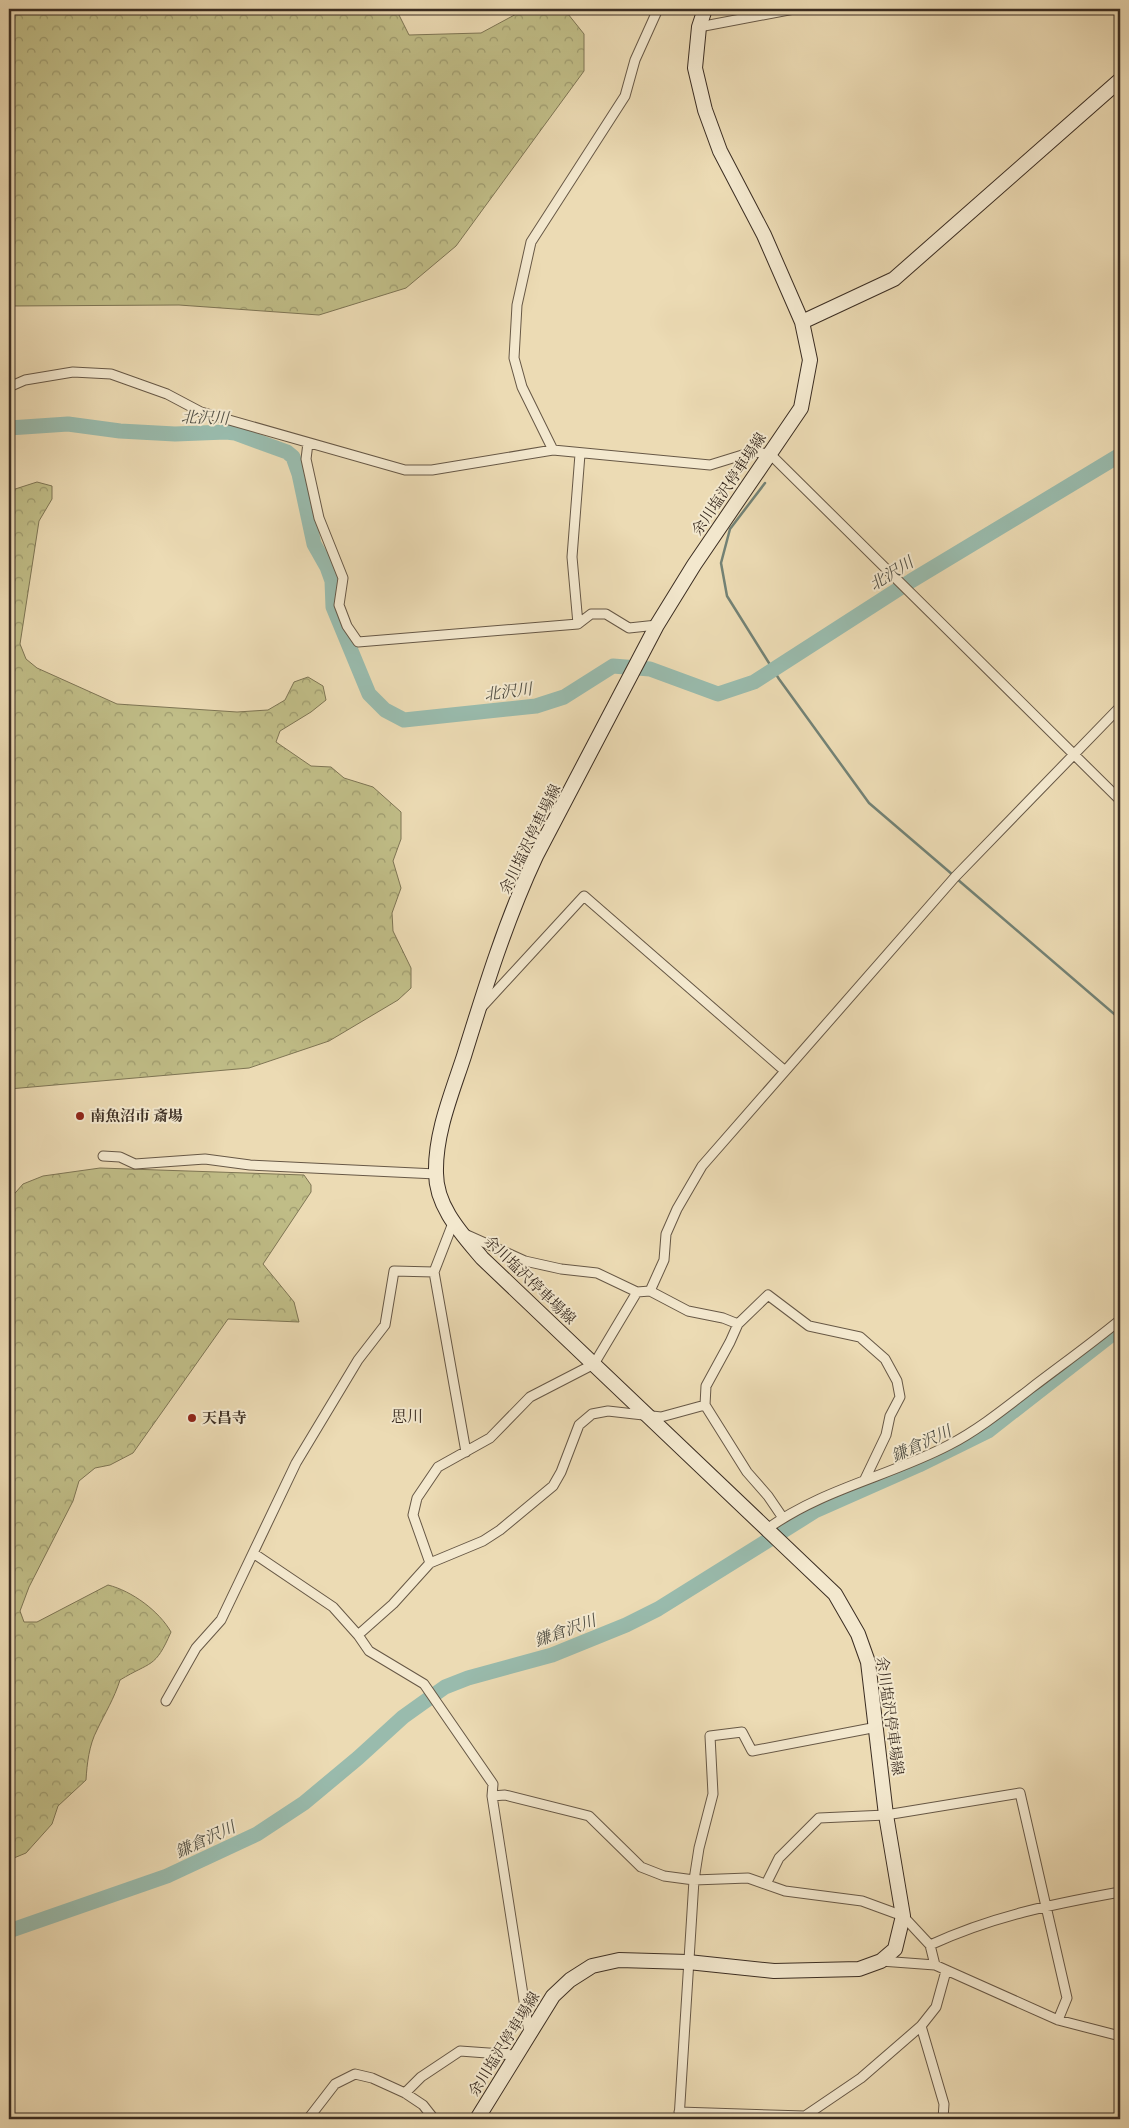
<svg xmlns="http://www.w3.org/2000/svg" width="1129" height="2128" viewBox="0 0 1129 2128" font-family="Vollkorn,'Noto Serif JP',serif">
  <defs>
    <pattern id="forest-crowns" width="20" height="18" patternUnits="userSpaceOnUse" patternTransform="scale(1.25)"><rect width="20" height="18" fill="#c0bd87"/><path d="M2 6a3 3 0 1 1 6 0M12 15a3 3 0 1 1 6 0" fill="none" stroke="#9d9a6e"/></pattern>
  </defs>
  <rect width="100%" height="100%" fill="#ecdbb4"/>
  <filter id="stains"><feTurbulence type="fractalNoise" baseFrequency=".004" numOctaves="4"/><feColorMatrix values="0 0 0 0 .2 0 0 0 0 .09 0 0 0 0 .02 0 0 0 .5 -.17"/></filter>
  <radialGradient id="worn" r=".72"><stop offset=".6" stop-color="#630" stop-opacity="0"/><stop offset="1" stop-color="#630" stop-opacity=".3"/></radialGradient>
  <path fill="url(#forest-crowns)" stroke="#7e7554" d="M9,9H396L409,35L481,33L520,12L531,9H564L584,34V71L456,246L406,288L319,315L179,305L9,306Z
    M37,482L52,486V499L39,521L20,644L26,659L37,668L117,704L237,712L268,710L285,700L294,682L308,677L323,686L326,700L311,712L280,731L276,742L311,766L331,767L344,778L373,787L401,812V839L393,861L401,888L392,913L393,931L411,968V988L398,1000L329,1041L249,1068L9,1089V491Z
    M100,1168L304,1175L311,1185V1192L263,1264L294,1302L299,1322L228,1319L133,1453L110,1465L95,1468L79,1481L73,1501L29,1587L20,1611L24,1622H37L108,1585C132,1591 159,1611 171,1632C155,1669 151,1661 120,1680C114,1699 105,1713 97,1730C89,1745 87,1764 86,1780L58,1806L52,1824L26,1853L9,1860V1200L23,1184L43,1176Z"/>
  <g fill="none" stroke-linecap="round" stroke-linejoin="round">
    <path stroke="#738275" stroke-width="2.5" d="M765,483L730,529L721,563L727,596L779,679L869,803L953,875
      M957,879L1120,1019"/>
    <path stroke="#99bbad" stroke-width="15" d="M9,428L68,424L120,431L175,434L226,432L235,433L287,452L293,457L299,474L314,544L327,567L332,581L333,607L369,694L385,710L404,720L536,706L564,697L613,666L650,669L718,694L754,682L911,581L1120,455
      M9,1931L167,1876L257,1834L304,1803L358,1758L403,1717L445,1687L468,1678L552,1655L626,1625L658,1609L815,1511L919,1465L988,1431L1120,1328"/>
    <defs>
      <path id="street" d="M699,27L794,9
        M9,387L25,380L73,372L111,374L167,394L201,412L405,470H432L553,450L710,465L752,452L770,454L1120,800
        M308,443L306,459L319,518L343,578L339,605L347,626L358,642L578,624L591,614H606L629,628L657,625
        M553,450L522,387L514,358L517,305L531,242L625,96L635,60L658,9
        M578,624L572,557L580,454
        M481,1008L584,896L785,1071
        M103,1156L120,1157L135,1164L205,1159L250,1165L436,1174
        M453,1223L434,1272L466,1452
        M465,1234L525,1261L561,1269L597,1273L637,1292L650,1291L688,1311L723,1318L738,1324L730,1342L706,1386L705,1405L747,1472L768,1496L783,1518
        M650,1291L664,1260L666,1234L677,1209L702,1166L955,877L1120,707
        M738,1324L768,1295L809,1326L860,1337L885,1359L897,1381L900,1397L890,1416L886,1435L865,1479
        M767,1529C822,1489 890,1476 949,1445C978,1430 1004,1409 1030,1389C1060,1366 1091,1344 1120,1320
        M253,1553L333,1607L358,1635L369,1651L424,1684L493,1784L492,1796L529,2033
        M430,1563L413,1515L417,1498L438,1467L490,1438L530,1397L594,1364L637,1292
        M358,1635L393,1604L430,1563L483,1541L500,1530L553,1486L561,1472L579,1425L592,1414L608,1411L661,1417L705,1405
        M166,1701L196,1648L221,1620L296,1463L358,1360L385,1325L394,1271L434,1272
        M492,1796L505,1795L589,1816L641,1867L664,1876L694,1880L748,1878L785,1891L862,1901L903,1916L930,1945L935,1965
        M766,1884L779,1858L819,1818L886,1815L1020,1793L1067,1998L1058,2020
        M930,1945C993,1916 1053,1904 1120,1892
        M881,1961L935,1965L1058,2020L1120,2036
        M921,2026L944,2104L943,2119
        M405,2093L421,2077L460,2051L515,2055
        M679,2112L805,2116L861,2078L921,2026L936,2007L946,1971
        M308,2119L335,2084L355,2074L372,2078L405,2093L423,2105L434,2119
        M679,2119L694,1880L699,1848L713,1794L710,1736L742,1732L752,1751L877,1727"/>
      <path id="secondary" d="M802,322L894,279L1120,80
        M477,2119L553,1996L570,1980L592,1966L619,1960L688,1962L774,1971L859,1969L881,1961L895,1949L903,1916L886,1815L868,1662L858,1634L835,1594L482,1258C462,1234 436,1207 436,1173C435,1133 452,1093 464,1056C485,988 506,920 536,856L657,625L694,565L801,408L810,360L802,322L764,235L720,151L705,110L695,68L699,27L705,9"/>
    </defs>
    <use href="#street" stroke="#675846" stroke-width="11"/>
    <use href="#secondary" stroke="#3b2d22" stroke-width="16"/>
    <use href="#street" stroke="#f3e8ce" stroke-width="9"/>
    <use href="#secondary" stroke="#f3e8ce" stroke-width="14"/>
  </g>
  <g fill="#8f2418" stroke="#f3e8ce" stroke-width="2">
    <circle cx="80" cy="1116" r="5"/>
    <circle cx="192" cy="1418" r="5"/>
  </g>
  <g text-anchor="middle" stroke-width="4" stroke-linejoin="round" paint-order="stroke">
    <g font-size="15" fill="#3b2d22" stroke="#f3e8ce">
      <text transform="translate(729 484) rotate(-56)" y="5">余川塩沢停車場線</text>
      <text transform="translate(530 839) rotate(-64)" y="5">余川塩沢停車場線</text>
      <text transform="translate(530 1280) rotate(44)" y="5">余川塩沢停車場線</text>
      <text transform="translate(890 1716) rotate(82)" y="5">余川塩沢停車場線</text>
      <text transform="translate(504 2044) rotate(-58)" y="5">余川塩沢停車場線</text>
    </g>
    <g font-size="15" font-weight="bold" fill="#3b2d22" stroke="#f3e8ce" text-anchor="start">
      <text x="90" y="1121">南魚沼市 斎場</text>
      <text x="202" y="1423">天昌寺</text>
    </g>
    <g font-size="16" font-style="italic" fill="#525045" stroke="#f3e8ce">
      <text transform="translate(205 417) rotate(2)" y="6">北沢川</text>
      <text transform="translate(891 573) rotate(-32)" y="6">北沢川</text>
      <text transform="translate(508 691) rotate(-7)" y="6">北沢川</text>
      <text transform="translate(921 1443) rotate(-25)" y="6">鎌倉沢川</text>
      <text transform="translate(565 1630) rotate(-20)" y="6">鎌倉沢川</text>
      <text transform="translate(205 1839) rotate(-25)" y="6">鎌倉沢川</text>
    </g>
    <g font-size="16" fill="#3b2d22" stroke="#f3e8ce">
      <text x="407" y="1422">思川</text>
    </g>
  </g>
  <rect width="1129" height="2128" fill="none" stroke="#ecdbb4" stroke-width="30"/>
  <rect x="10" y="10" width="1109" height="2108" fill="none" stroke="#3b2d22" stroke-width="2.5"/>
  <rect x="15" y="15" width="1099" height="2098" fill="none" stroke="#3b2d22"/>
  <rect width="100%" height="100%" filter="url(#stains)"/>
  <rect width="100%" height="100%" fill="url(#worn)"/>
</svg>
